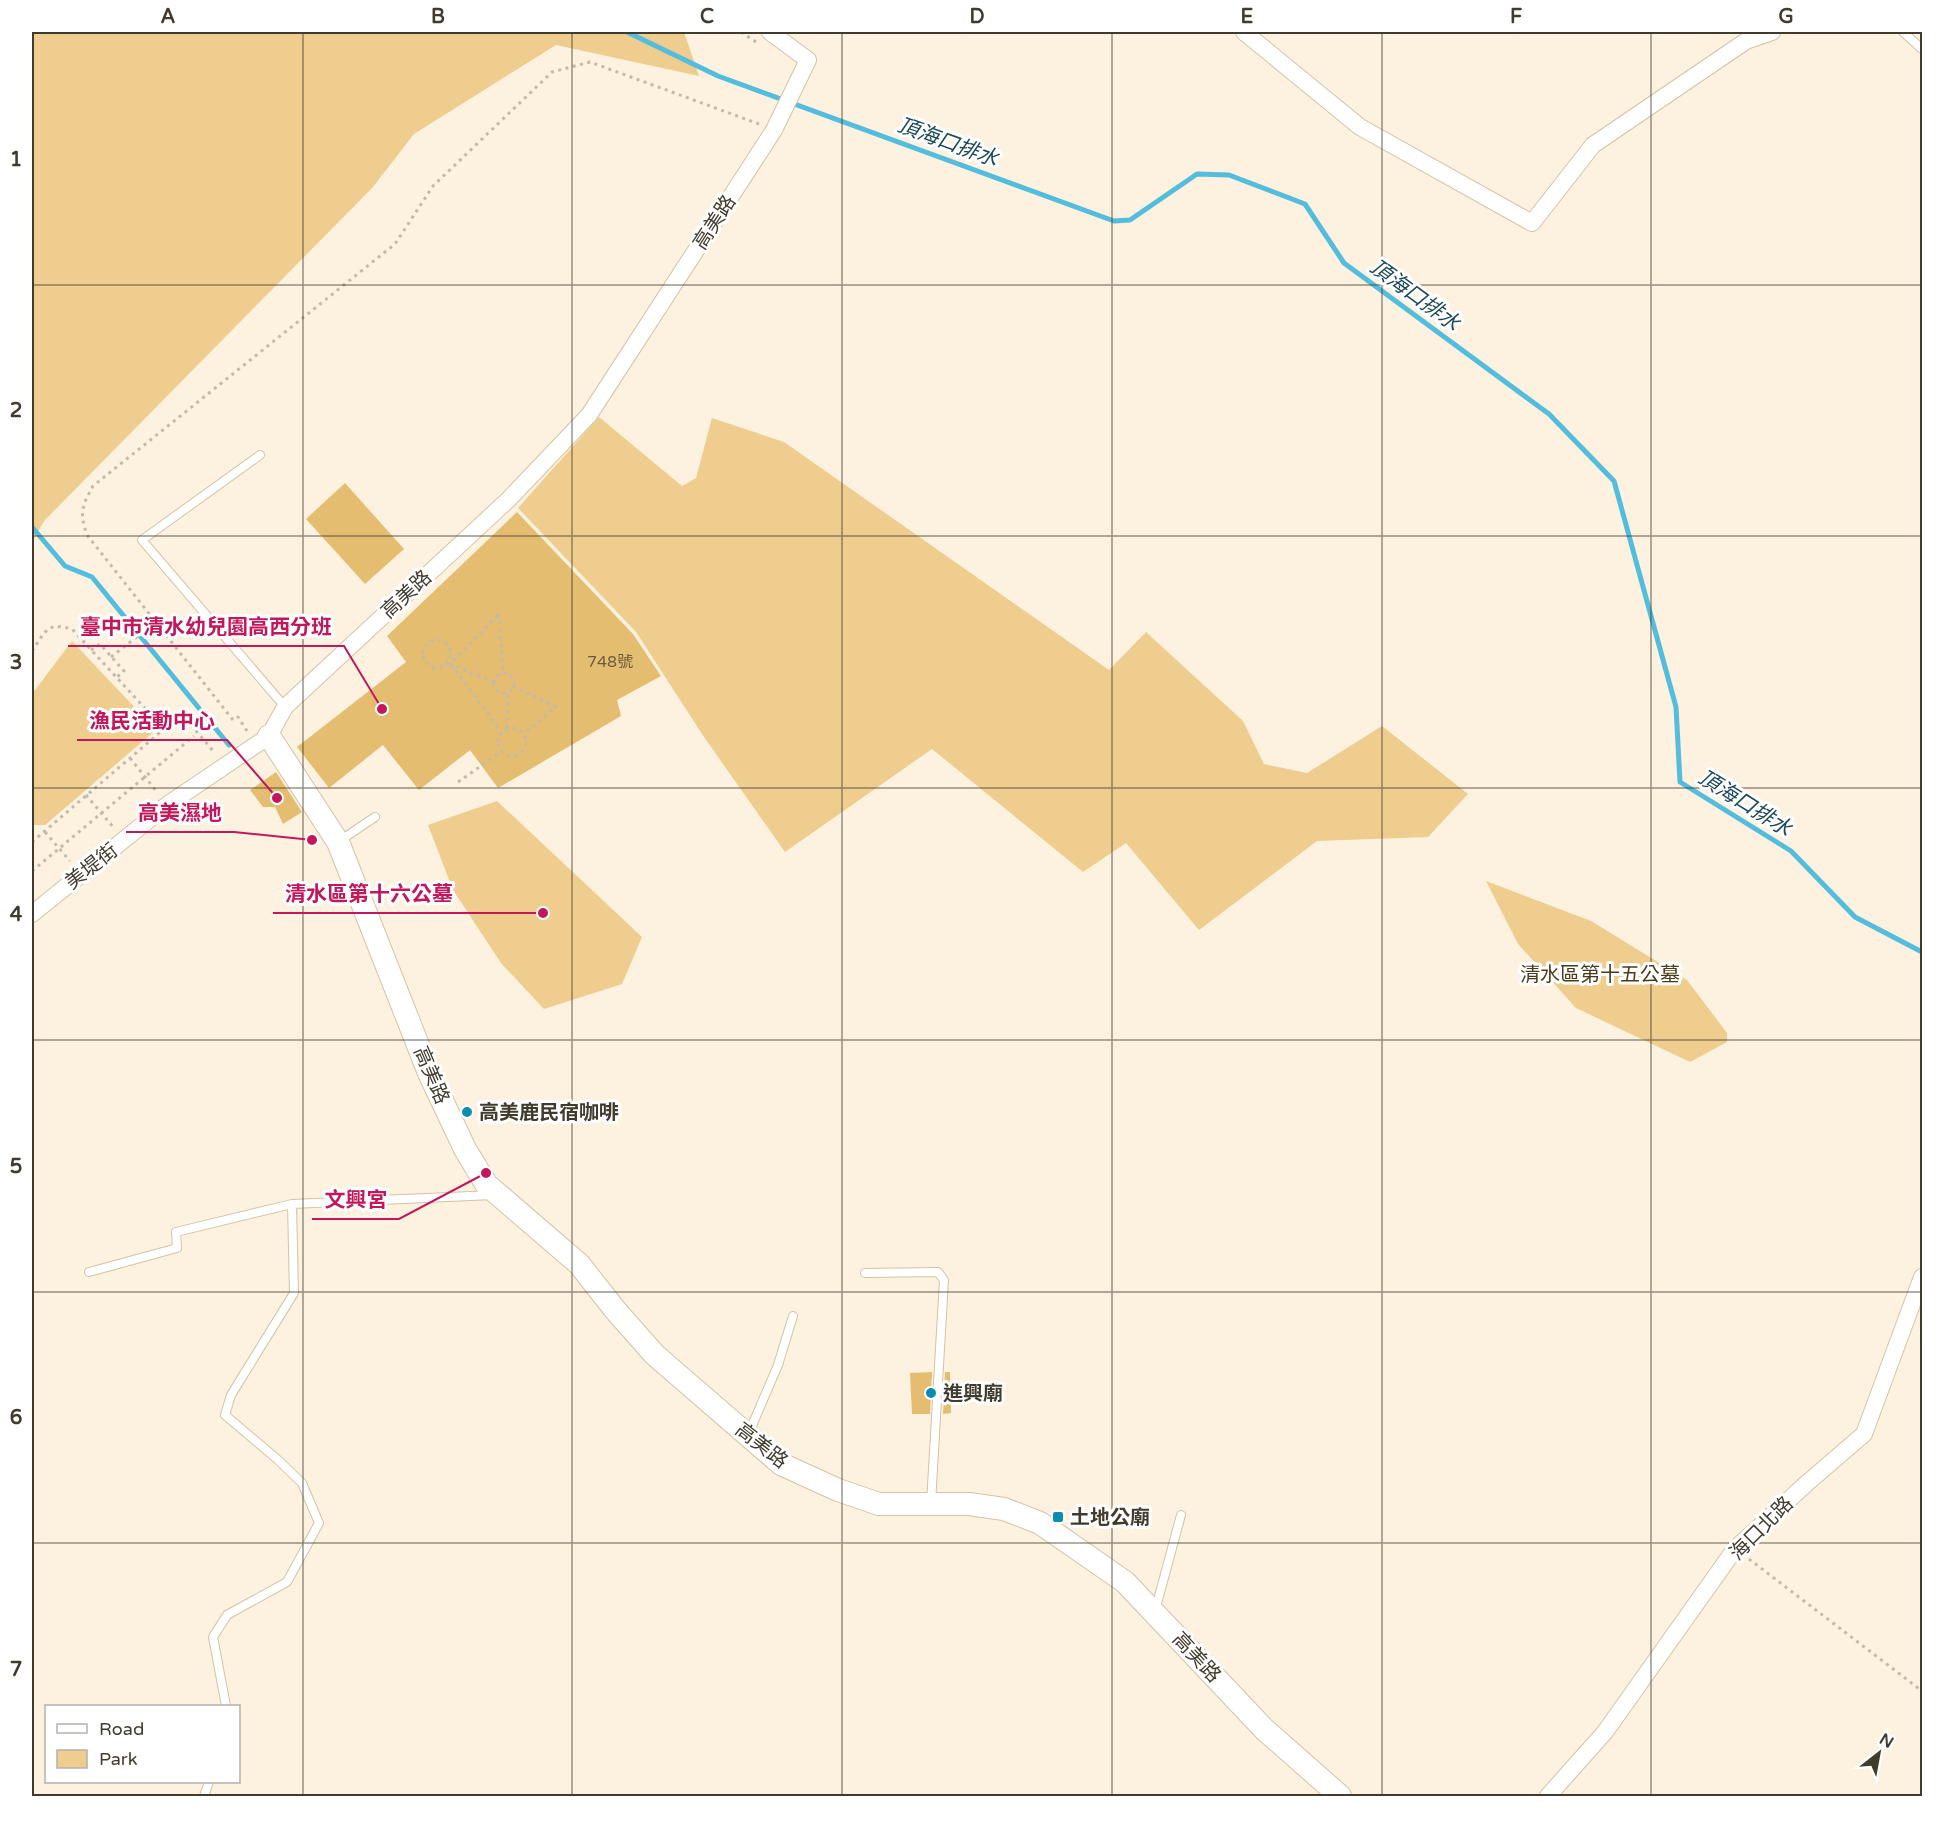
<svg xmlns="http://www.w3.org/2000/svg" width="1954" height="1828" viewBox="0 0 1954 1828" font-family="'Varela Round','Noto Sans TC',sans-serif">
  <rect width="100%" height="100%" fill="#fcf2df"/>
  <path fill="#eecd8e" d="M32,32H684L699,76L556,45L414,134L373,187L44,521L32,542Z
    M599,417L682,486L696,478L712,418L784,442L1109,670L1146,632L1243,721L1264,764L1307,773L1382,726L1468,794L1428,837L1317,841L1199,930L1126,843L1083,872L932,749L785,852L704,737L636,632L518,508Z
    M72,641L156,730L45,825H32V694Z
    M497,801L642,937L622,984L544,1009L501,963L453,890L428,825Z
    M1486,881L1591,921L1687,980L1727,1033V1042L1690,1062L1576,1008L1518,944Z"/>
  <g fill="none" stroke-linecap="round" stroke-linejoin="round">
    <path stroke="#54bddd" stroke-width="5" d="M627,32L718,76L1114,221L1130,220L1197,174L1229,175L1305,204L1344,263L1549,414L1614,481L1676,707L1680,782L1791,851L1855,917L1922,952
      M32,527L65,566L92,577L229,745"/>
  </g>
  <path fill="#e5bd70" d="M345,483L404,549L365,584L306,519Z
    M517,512L633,634L661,676L617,700L621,716L498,788L470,750L419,790L383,745L329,788L297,747L406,662L387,636Z
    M276,772L302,812L283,824L275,807H263L250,790Z
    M932,1372L930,1414H912L910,1373Z
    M945,1372H950L951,1413L943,1414Z"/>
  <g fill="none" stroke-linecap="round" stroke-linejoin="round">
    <defs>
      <path id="lane" d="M1903,32L1922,49
        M260,455L142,540L285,707
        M338,842L375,817
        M89,1272L177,1248L176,1232L292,1204
        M865,1273L938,1272L944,1280L931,1503
        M748,1435L778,1365L793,1316
        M1155,1611L1181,1515
        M226,1706L213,1637L227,1615L287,1582L319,1523L302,1483L277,1459L225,1415L231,1395L294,1293L292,1204L493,1195
        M204,1796L209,1782"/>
      <path id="street" d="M1244,32L1360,127L1532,223L1593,145L1746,41L1772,32
        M32,914L167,805L269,736L285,707L509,499L589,415L774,130L808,60L770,32
        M1548,1796L1605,1732L1735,1549L1806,1484L1864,1434L1922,1277"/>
      <path id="secondary" d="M269,736L338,842L429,1073L465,1149L486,1184L579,1264L616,1311L655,1355L781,1464L838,1490L879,1504H969L1004,1509L1040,1523L1125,1582L1264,1729L1340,1796"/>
    </defs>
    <use href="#lane" stroke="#d4c3a4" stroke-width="10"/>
    <use href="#street" stroke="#d4c3a4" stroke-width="18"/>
    <use href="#secondary" stroke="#d4c3a4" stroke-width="24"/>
    <path stroke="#c3baa9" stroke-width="3" stroke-dasharray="3 4.5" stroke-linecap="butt" d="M741,32L756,42
      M499,614L503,673
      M423 654a14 14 0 1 1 28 0a14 14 0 1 1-28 0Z
      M91,650L100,644L124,671L116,678
      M32,651C46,631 46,622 72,629L164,729L182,714L214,752
      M111,657L156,622
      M451,665L501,731
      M494 683a10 10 0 1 1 20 0a10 10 0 1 1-20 0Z
      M494,682L450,664L499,614
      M513,686L556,707L524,734
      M498 742a14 14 0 1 1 28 0a14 14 0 1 1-28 0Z
      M507,728L508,691
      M247,731L238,717L233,720L87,535C79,512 82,506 93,486L395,244L433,186L552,72L590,62L759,124
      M130,758L157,792
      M458,782L501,752
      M86,795L114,828
      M45,832L70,861
      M32,842L164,729
      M32,871L194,736
      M1749,1559L1922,1691"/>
    <use href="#lane" stroke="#fff" stroke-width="8"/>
    <use href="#street" stroke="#fff" stroke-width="16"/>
    <use href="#secondary" stroke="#fff" stroke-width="22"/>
  </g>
  <path fill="none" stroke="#413b2e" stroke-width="1.5" stroke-opacity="0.55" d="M303,32V1796M572,32V1796M842,32V1796M1112,32V1796M1382,32V1796M1651,32V1796M32,285H1922M32,536H1922M32,788H1922M32,1040H1922M32,1292H1922M32,1543H1922"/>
  <g fill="#0b8ead" stroke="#fff" stroke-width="2">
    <circle cx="467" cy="1112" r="6"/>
    <circle cx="931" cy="1393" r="6"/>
    <rect x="1052" y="1511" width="12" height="12" rx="3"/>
  </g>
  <g text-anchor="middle" stroke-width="6" stroke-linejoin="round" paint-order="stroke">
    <g font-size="16" fill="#6a5c3e">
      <text x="610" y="667">748號</text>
    </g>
    <g font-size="20" fill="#413b2e" stroke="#fff">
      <text transform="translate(714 222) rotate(-57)" y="7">高美路</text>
      <text transform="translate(406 594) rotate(-43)" y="7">高美路</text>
      <text transform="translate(91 866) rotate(-38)" y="7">美堤街</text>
      <text transform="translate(432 1075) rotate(67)" y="7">高美路</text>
      <text transform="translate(762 1445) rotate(38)" y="7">高美路</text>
      <text transform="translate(1761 1528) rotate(-45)" y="7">海口北路</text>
      <text transform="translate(1197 1657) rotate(47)" y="7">高美路</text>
    </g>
    <g font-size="20" fill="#4b3a19" stroke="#fff">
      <text x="1600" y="981">清水區第十五公墓</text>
    </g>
    <g font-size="20" font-weight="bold" fill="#413b2e" stroke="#fff" text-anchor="start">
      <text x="479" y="1119">高美鹿民宿咖啡</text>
      <text x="943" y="1400">進興廟</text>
      <text x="1070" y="1524">土地公廟</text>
    </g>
    <g font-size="21" font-style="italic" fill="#1c4957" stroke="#fff">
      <text transform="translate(948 142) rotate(20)" y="7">頂海口排水</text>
      <text transform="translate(1415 295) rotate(36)" y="7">頂海口排水</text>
      <text transform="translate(1745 803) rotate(32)" y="7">頂海口排水</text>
    </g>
  </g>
  <path fill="none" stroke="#c2185b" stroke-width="2" d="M382 709L344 646H68M277 798L227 740H77M312 840L234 832H126M543 913L465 913H273M486 1173L399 1219H312"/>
  <g fill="#c2185b" stroke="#fff" stroke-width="2">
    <circle cx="382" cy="709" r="6"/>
    <circle cx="277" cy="798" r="6"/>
    <circle cx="312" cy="840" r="6"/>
    <circle cx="543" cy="913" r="6"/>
    <circle cx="486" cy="1173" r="6"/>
  </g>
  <g font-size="21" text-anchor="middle" font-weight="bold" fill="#c2185b" stroke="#fff" stroke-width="6" stroke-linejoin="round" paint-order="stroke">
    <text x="206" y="634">臺中市清水幼兒園高西分班</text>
    <text x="152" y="728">漁民活動中心</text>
    <text x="180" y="820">高美濕地</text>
    <text x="369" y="901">清水區第十六公墓</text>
    <text x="356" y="1207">文興宮</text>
  </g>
  <rect width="1954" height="1828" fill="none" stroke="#ffffff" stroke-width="66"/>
  <rect x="45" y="1705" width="195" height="78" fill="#ffffff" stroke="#b3b1ab" stroke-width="1.5"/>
  <rect x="57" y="1724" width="30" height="9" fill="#ffffff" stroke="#b3b1ab" stroke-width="1.5"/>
  <text x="99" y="1735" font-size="18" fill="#413b2e">Road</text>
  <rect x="57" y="1750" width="30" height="18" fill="#eecd8e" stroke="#b3b1ab" stroke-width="1.5"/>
  <text x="99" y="1765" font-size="18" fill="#413b2e">Park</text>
  <g transform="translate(1879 1753) rotate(31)" stroke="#ffffff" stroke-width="4.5" paint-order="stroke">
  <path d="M0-4.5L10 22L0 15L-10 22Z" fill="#413b2e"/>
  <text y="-9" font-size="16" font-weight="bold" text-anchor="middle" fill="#413b2e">N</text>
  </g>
  <rect x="33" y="33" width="1888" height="1762" fill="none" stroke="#413b2e" stroke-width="2"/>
  <g font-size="20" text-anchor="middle" font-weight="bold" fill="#413b2e">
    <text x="168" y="23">A</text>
    <text x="438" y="23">B</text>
    <text x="707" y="23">C</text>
    <text x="977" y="23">D</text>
    <text x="1247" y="23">E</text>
    <text x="1516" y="23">F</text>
    <text x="1786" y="23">G</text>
    <text x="16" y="166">1</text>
    <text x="16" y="417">2</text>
    <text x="16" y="669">3</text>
    <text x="16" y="921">4</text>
    <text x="16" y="1173">5</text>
    <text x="16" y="1424">6</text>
    <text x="16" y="1676">7</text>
  </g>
</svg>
